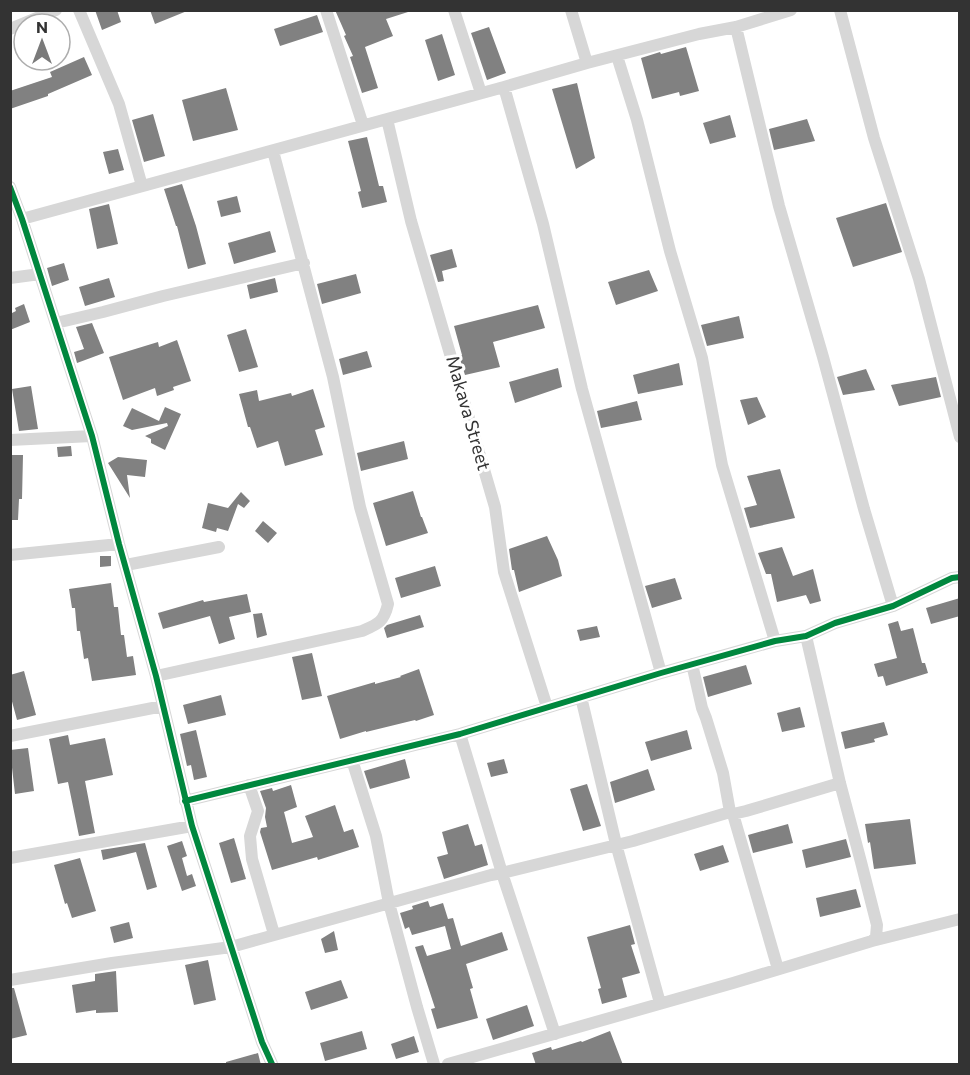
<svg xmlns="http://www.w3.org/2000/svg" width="970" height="1075" viewBox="0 0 970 1075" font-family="Commissioner,sans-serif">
  <rect width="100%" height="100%" fill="#fff"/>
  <path fill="#818181" d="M95,10H117L121,22L102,30Z
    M150,10H187V11L155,24Z
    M335,10H407L408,12L386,19L393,36L365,47L378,88L362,93L350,57L353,56L344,36L346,35Z
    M317,15L323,32L280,46L274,29Z
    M489,27L506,73L487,80L471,33Z
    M442,34L455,75L438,81L425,40Z
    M686,47L699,91L680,96L679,92L652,99L641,58L660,52L661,54Z
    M84,57L92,75L48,94V96L10,109V91L52,77L50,72Z
    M577,83L595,158L576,169L552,89Z
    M226,88L238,130L193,141L182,100Z
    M153,114L165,156L144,162L132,120Z
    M730,115L736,137L710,144L703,123Z
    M807,119L815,141L774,150L769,129Z
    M367,137L379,186H383L387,202L362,208L358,192L361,191L348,141Z
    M118,149L124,170L109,174L103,152Z
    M182,184L196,226L206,264L188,269L177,226H176L164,189Z
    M237,196L241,212L221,217L217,201Z
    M886,203L902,252L853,267L836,218Z
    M109,204L118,244L97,249L89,209Z
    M270,231L276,252L234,264L228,243Z
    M452,249L457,267L442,271L444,281L438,282L430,255Z
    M64,263L69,280L52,286L47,268Z
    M649,270L658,291L616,305L608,282Z
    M356,274L361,293L322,304L317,284Z
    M109,278L115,297L85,306L79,287Z
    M275,278L278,292L250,299L247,285Z
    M24,304L30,322L10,330V314L16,311L15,308Z
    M538,305L545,328L493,342L500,367L465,375L459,356L462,355L454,326Z
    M739,316L744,338L707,346L701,325Z
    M92,323L104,353L77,363L74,352L84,349L76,327Z
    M246,329L258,367L239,372L227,335Z
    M177,340L191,381L173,387L174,390L157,396L155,388L123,400L109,357L158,342L159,347Z
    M367,351L372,367L343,375L339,359Z
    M679,363L683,385L638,394L633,375Z
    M558,368L562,387L515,403L509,382Z
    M866,369L875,390L843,395L837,377Z
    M936,377L941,397L899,406L891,385Z
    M31,386L38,429L19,431L12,389Z
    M313,389L325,427L315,430L323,455L285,466L278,441L257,448L250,427H248L239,394L257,390L259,401L291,393L292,396Z
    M757,397L766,417L748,425L740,400Z
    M637,401L642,420L601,428L597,411Z
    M165,407L181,414L165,450L151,443V439L145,436L168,426L167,423L132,430L123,426L132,408L159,421Z
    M404,441L408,459L361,471L357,453Z
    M71,446L72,456L58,457L57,447Z
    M10,455H23L22,499H19L18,520H10Z
    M118,457L147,460L145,477L127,475L130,498L108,463Z
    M780,469L795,518L750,528L744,508L757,505L747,476Z
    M413,491L421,517H422L428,533L386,546L373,503Z
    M241,492L250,501L244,508L238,504L228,531L217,528L216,532L202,528L208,503L228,508Z
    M263,521L277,533L268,543L255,531Z
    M547,536L558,560L562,576L519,592L514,570H512L509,549Z
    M782,547L793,576L813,569L821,601L810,604L806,595L777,602L771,574H766L758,553Z
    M100,556H111V566L100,567Z
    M435,566L441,586L401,598L395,578Z
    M675,578L682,599L652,608L645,586Z
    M111,583L114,607H118L121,635H124L127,657L133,656L136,675L92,681L88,658L84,659L80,631H77L75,608H72L69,589Z
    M247,594L251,612L229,617L235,639L219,644L210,616L163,629L158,613L203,600L204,602Z
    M960,598V616L931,624L926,608Z
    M262,613L267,635L257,638L253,614Z
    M420,615L424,627L387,638L384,628L387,625Z
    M898,621L901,631L913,628L922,663H925L928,673L886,686L883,676L878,677L874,664L897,658L888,624Z
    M597,626L600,637L580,641L577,630Z
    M312,653L322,696L302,700L292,657Z
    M746,665L752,684L708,697L703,677Z
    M419,669L434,715L416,721L415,720L366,732V731L340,739L327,696L375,682V684L401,677L400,676Z
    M24,671L36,715L17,720L10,694V675Z
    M221,695L226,715L188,724L183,705Z
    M800,707L805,727L782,732L777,713Z
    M884,722L888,735L874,739L875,742L845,749L841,732Z
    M196,730L207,777L194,780L191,765L187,766L180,734Z
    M687,730L692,749L651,761L645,742Z
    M68,735L70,745L105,738L113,775L85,781L95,833L79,836L68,782L58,784L49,739Z
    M28,748L34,791L15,794L10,750Z
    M405,759L410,778L370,789L364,771Z
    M504,759L508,773L491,777L487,763Z
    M648,769L655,790L615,803L610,782Z
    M587,784L601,826L583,831L570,789Z
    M291,785L297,807L284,812L292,843L313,837L305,816L335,805L344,832L353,829L359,847L318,860L317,857L272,870L260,832L261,828L267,827L265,817L266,808L260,791L272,788L273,791Z
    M910,819L916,864L874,869L870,842L868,843L865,824Z
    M468,824L475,846L482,844L488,865L444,879L437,857L448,854L442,832Z
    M788,824L793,843L753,853L748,835Z
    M234,838L246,879L231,883L219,843Z
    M846,839L851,857L806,868L802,850Z
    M182,841L187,856L182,858L187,876L192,874L196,886L182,891L167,846Z
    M145,843L157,887L147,890L136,852L103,860L101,850Z
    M723,845L729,862L700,871L694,854Z
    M80,858L96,911L72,918L67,903L65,904L54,865Z
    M856,889L861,907L820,917L816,898Z
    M428,901L430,907L443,903L448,919L453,918L461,946L502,932L508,950L466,964L473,988L470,989L478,1018L437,1029L431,1009L435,1008L415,947L423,945L427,956L451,949L445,926L412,935L409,927L405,929L400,913L413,909L412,906Z
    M129,922L133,938L114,943L110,927Z
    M630,925L635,944L631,945L640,973L622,978L627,997L602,1004L598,989L601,988L587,937Z
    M334,931L338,950L325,953L321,939Z
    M208,960L216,1000L194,1005L185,965Z
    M116,971L118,1012L96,1013V1010L76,1013L72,985L95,981V974Z
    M341,980L348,998L311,1010L305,992Z
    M10,988H14L27,1035L10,1039Z
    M527,1005L534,1026L493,1040L486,1019Z
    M362,1031L367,1049L325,1061L320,1043Z
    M610,1031L623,1065H536L532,1053L551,1047L552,1050L581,1041L582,1042Z
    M414,1036L419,1052L396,1059L391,1044Z
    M258,1053L261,1065H226V1062Z"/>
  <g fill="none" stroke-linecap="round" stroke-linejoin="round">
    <path stroke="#d7d7d7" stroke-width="12" d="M79,10L119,104L142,186
      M326,10L363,125
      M454,10L481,93
      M571,10L587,63
      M840,10L874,138L919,279L960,437
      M736,27L779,206L823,357L864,509L893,606
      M10,29L56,10
      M617,56L637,120L670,251L702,358L722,465L775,641
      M504,87L543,224L582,389L661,673
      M387,119L411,221L495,507L504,572L547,707
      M10,187L22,219L92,436L119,544L156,676L192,826L262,1042L272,1064
      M22,219L504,87L587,63L699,34L736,27L791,10
      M10,278L40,274
      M56,323L103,312L163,296L304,263
      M10,440L92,436
      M10,555L119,544
      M126,565L219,547
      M692,664L702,708L706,718L723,773L730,812L733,814L746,811L840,783
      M156,676L362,631C378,624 384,622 388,604L360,507L333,377L273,151
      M581,697L616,844L660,1003
      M10,736L163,706
      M352,760L376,836L389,903L417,1007L434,1064
      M249,785L258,811L250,836L252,859L274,934
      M185,801L460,734L661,673L775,641L806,636L835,623L893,606L952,578L960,577
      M733,814L778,969
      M10,858L192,826
      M872,941L960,919
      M10,980L112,963L231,947L491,875L502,873L460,734
      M555,1034L502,873L633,841L730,812
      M448,1064L733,983L872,941L876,937L877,925L861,862L840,783L806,636"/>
    <defs>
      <path id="cycleway" d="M10,187L22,219L92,436L119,544L156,676L192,826L262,1042L272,1064
        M185,801L460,734L661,673L775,641L806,636L835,623L893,606L952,578L960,577"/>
    </defs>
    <use href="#cycleway" stroke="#fff" stroke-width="10"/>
    <use href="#cycleway" stroke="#00873e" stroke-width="6"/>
  </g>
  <g text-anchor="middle" stroke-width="6" stroke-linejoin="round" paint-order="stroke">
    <g font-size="18" fill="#333" stroke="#fff">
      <text transform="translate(468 413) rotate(74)" y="6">Makava Street</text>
    </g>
  </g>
  <rect width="970" height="1075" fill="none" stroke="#333333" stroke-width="24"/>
  <g transform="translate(42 42)"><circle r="28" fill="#ffffff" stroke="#adadad" stroke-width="1.5"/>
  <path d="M0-4.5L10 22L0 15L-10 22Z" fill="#7a7a7a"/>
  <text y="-9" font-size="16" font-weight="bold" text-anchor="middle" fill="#333333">N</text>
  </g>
</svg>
